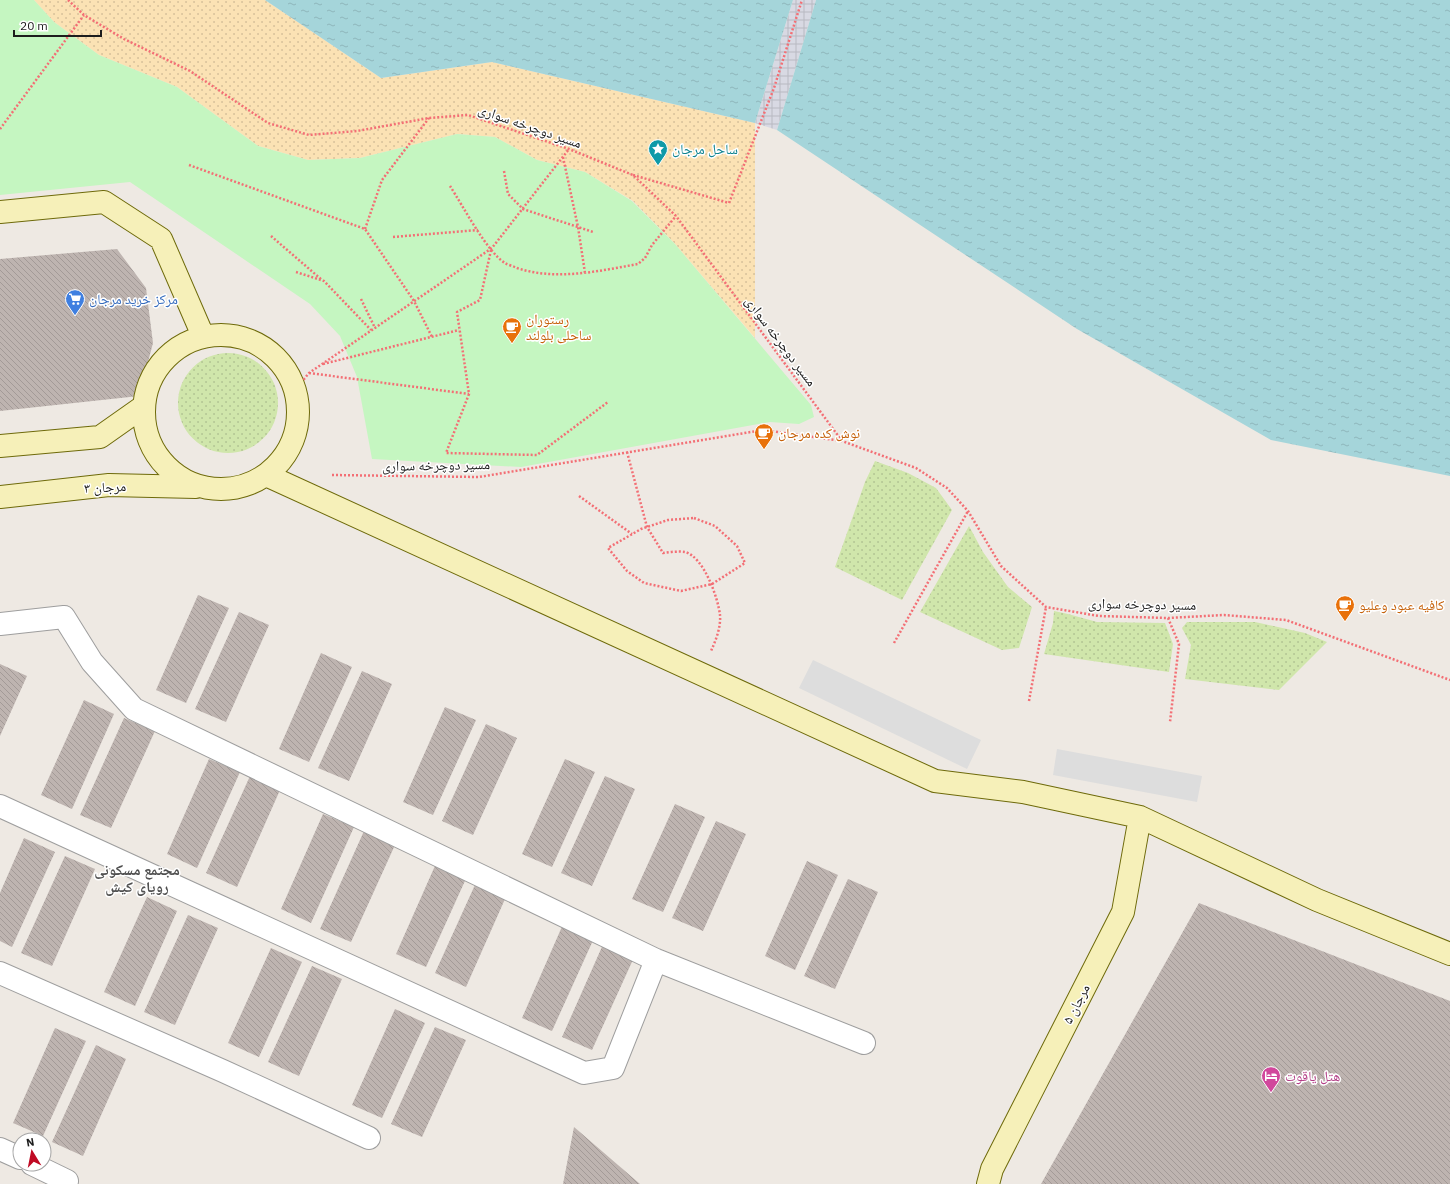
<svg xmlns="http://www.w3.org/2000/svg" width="1450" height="1184" viewBox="0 0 1450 1184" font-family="'IBM Plex Sans','Noto Naskh Arabic',sans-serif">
  <defs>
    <pattern id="grass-dots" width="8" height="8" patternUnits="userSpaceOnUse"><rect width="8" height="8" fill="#d0e6ab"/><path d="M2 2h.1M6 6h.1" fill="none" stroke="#b2c593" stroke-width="1.8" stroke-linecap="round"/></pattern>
    <pattern id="sand-dots" width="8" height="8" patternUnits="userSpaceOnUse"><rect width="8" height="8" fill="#fbe2b4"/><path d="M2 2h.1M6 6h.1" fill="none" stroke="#d7c19a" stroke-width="1.8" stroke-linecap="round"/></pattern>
    <pattern id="plaza-grid" width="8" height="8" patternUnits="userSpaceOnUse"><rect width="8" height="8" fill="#d8d9e3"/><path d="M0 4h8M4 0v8" fill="none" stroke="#b9bac2"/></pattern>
    <pattern id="water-ripples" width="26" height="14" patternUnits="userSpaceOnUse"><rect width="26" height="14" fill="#a5d5da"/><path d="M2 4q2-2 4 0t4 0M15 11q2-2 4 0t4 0" fill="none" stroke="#8eb6bb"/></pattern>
    <pattern id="building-back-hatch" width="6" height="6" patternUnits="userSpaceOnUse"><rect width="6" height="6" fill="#beb4b0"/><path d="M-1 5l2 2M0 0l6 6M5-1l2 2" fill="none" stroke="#a39a97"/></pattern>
  </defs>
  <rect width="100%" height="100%" fill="#eee9e3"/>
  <path fill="url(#grass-dots)" d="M178 403a50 50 0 1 1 100 0a50 50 0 1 1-100 0Z
    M875,461L908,473L936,488L952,510L902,600L835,567L865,482Z
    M969,526L983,552L1008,587L1032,607L1019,648L1002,650L920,612Z
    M1054,611L1068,614L1097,622L1165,623L1173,644L1169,672L1044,654L1053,623Z
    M1187,622H1255L1305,633L1327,642L1279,690L1185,679L1191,645L1182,628Z"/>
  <path fill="url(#sand-dots)" d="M34,0H265L381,78L492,62L755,123V338L675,244L633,201L585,172L537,160L495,137L457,134L360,158L308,160L258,146L177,87L99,55L54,22Z"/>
  <path fill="#c5f6c1" d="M0,0H34L54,22L99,55L177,87L258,146L308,160L360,158L457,134L495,137L537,160L585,172L632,201L675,244L811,405L814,417L799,424L770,422L521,467L372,459L357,377L340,336L310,304L130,182L0,195Z"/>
  <path fill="#ddd" d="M813,660L981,740L967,769L799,688Z
    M1057,749L1202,776L1197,802L1053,775Z"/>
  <path fill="url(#plaza-grid)" d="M793,0H816L777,130L755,123Z"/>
  <path fill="url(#water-ripples)" d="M265,0H793L755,123L492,62L381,78Z
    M816,0H1450V476L1271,440L1077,329L777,130Z"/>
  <path fill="url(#building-back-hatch)" d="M117,249L146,288L153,343L139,396L0,411V259Z
    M198,595L229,608L186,703L156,690Z
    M239,612L269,625L226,722L195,709Z
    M321,653L352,667L309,762L279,749Z
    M0,664L27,676L0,736Z
    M362,671L392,684L349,781L318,768Z
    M84,700L114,714L72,809L41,795Z
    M445,707L476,720L433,815L403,802Z
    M124,718L155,731L111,828L80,815Z
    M486,724L517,738L473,835L442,821Z
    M209,759L240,772L197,868L167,854Z
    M565,759L595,772L552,867L522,854Z
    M250,776L280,790L237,887L206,873Z
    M605,776L635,789L592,886L561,873Z
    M675,804L705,817L663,912L632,899Z
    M323,814L354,827L311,923L281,909Z
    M716,821L746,834L703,931L672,918Z
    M364,831L395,845L351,942L320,929Z
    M24,838L55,852L12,947L0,941V893Z
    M65,856L95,869L52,966L21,953Z
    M438,859L469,872L426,967L396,954Z
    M807,861L838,875L795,970L765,956Z
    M479,876L509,890L466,987L435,973Z
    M848,879L878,892L835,989L804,976Z
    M147,897L177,911L135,1006L104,992Z
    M1199,903L1450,1001V1184H1041Z
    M188,915L218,928L175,1025L144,1012Z
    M564,922L595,936L552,1031L522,1018Z
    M605,940L636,953L592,1050L562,1037Z
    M271,948L302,962L259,1057L228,1043Z
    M312,966L342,979L299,1076L268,1062Z
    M395,1009L425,1023L382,1118L352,1105Z
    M435,1027L466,1040L422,1137L391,1124Z
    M55,1028L86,1041L43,1136L13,1123Z
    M96,1045L126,1059L83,1156L52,1142Z
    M574,1127L640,1184H563Z"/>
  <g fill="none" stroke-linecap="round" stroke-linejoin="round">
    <defs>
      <path id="street" d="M0,624L64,617L92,662L134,709L656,960L864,1043
        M0,806L584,1073L613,1068L656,960
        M0,973L223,1071L369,1138
        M0,1149L20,1158
        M32,1164L67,1181"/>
      <path id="secondary" d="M0,212L104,202L161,239L203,336
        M144 412a77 77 0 1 1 154 0a77 77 0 1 1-154 0Z
        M0,446L100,437L144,406
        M266,475L935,781L1023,792L1140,817L1317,900L1450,954
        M0,497L109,485L196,487
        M988,1184L992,1169L1123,912L1140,817"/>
    </defs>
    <use href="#street" stroke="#9e9e9e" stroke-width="24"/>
    <use href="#secondary" stroke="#6e6a0a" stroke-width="24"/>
    <path stroke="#f36f75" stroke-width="2.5" stroke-dasharray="2 2" stroke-linecap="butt" d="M68,0L84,15L124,39L190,71L268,123L309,135L357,131L429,118L468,115L569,149L633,175L676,216L842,441L916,468L947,488L968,511L1001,566L1046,607L1099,616L1168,618L1224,615L1286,620L1450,680
      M0,129L84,15
      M563,157L578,227L585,273
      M189,165L365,229L414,301L432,337
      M504,171L508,194L523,209L593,232
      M633,175L729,203L774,88L802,0
      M450,186C463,206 487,252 505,263C508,265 513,266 517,268C556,281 599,271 638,264L645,258L652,245L676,216
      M365,229L382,180L429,118
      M271,236L322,280
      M393,237L478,230
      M491,250L480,300L457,312L469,394L446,453L537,455L608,402
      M296,272L324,281L371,330
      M361,299L375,328
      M323,364L459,330
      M309,373L469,394
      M296,389L309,373L492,248L569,149
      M627,452L647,527L663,553C670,552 679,551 685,552C704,557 718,598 720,615C721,627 716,640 711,651
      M332,475L479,477L763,430L842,441
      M579,496L632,534
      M694,518L715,526L737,546L745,563L712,584L681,591L644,583L627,571L608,548L641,529L668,520Z
      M1168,618L1179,644L1170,722
      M894,643L968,511
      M1029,701L1046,607"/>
    <use href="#street" stroke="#fff" stroke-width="22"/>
    <use href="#secondary" stroke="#f6f0b9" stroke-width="22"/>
  </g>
  <defs>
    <symbol id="sight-pin" viewBox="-11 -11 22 30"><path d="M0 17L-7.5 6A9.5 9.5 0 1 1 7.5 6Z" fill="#0f9aa8" stroke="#fff"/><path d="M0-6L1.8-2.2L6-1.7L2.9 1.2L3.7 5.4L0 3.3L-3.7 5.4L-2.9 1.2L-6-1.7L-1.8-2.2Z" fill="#fff"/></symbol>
    <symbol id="supermarket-pin" viewBox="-11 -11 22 30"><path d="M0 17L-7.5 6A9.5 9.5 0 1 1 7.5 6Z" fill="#3f7fe0" stroke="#fff"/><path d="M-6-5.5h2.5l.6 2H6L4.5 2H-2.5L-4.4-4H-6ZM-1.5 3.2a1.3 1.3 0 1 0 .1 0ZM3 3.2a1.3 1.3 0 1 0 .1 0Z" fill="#fff"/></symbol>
    <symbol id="cafe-pin" viewBox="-11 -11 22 30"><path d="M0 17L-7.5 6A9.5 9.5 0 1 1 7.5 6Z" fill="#e8710a" stroke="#fff"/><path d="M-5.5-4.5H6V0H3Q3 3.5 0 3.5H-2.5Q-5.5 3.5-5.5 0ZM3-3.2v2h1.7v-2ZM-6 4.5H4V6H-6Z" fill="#fff"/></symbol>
    <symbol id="hotel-pin" viewBox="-11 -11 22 30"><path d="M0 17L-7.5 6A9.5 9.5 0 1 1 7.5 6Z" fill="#d1479c" stroke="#fff"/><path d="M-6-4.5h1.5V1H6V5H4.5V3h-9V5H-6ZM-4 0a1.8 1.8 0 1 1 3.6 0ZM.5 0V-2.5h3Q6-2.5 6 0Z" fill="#fff"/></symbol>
  </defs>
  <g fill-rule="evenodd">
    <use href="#sight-pin" x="647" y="138" width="22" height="30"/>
    <use href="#supermarket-pin" x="64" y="288" width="22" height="30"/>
    <use href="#cafe-pin" x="501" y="316" width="22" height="30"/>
    <use href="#cafe-pin" x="753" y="422" width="22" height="30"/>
    <use href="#cafe-pin" x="1334" y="594" width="22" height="30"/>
    <use href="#hotel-pin" x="1260" y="1065" width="22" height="30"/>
  </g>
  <g text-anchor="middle" stroke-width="3" stroke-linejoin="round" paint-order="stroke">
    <g font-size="14" fill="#1d1d1d" stroke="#fff">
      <text transform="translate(530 126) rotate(19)" y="5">مسیر دوچرخه سواری</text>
      <text transform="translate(781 341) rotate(53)" y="5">مسیر دوچرخه سواری</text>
      <text transform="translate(436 465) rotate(-1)" y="5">مسیر دوچرخه سواری</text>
      <text transform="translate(105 487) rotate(-3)" y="5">مرجان ۳</text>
      <text transform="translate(1142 604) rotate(1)" y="5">مسیر دوچرخه سواری</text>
      <text transform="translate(1076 1004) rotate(-63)" y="5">مرجان ۵</text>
    </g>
    <g font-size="14" fill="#0d838f" stroke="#fff" text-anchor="start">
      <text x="672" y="154">ساحل مرجان</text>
    </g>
    <g font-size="14" fill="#366cbe" stroke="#fff" text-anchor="start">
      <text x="89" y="304">مرکز خرید مرجان</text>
    </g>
    <g font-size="14" fill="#c56008" stroke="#fff" text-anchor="start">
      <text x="526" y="324">رستوران<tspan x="526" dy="16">ساحلی بلولند</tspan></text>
      <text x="778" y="438">نوش کده مرجان</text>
      <text x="1359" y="610">کافیه عبود وعلیو</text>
    </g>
    <g font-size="14" fill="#b23c85" stroke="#fff" text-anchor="start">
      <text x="1285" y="1081">هتل یاقوت</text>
    </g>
    <g font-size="15" font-weight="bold" fill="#505050" stroke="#fff">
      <text x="137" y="875">مجتمع مسکونی<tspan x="137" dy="17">رویای کیش</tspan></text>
    </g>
  </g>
  <g transform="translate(32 1152) rotate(350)"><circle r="19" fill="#ffffff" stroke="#a5a5a5"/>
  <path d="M0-3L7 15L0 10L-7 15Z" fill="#c00a24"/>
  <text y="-6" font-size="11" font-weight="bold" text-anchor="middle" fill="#1d1d1d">N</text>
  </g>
  <path d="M14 30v6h87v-6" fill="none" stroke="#1d1d1d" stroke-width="2"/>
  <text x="20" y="30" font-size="12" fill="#1d1d1d" stroke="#ffffff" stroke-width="3" paint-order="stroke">20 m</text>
</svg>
